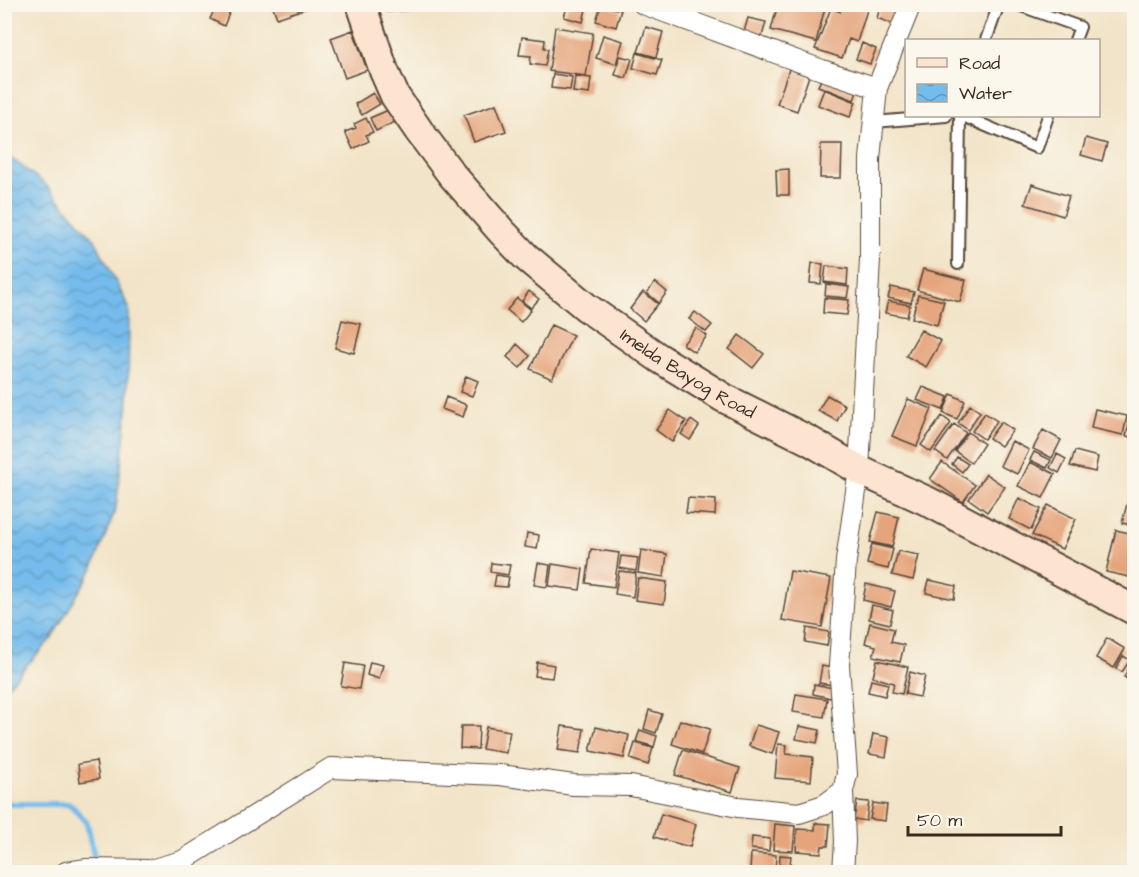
<svg xmlns="http://www.w3.org/2000/svg" width="1139" height="877" viewBox="0 0 1139 877" font-family="'Architects Daughter',sans-serif">
  <defs>
    <pattern id="water-waves" width="16" height="10" patternUnits="userSpaceOnUse" patternTransform="scale(1.5)"><rect width="16" height="10" fill="#74bcec"/><path d="M0 5q4-4 8 0t8 0" fill="none" stroke="#6099bf"/></pattern>
  </defs>
  <rect width="100%" height="100%" fill="#fbf7ec"/>
  <filter id="ink" filterUnits="userSpaceOnUse"><feTurbulence type="fractalNoise" baseFrequency=".0167" numOctaves="2"/><feDisplacementMap in="SourceGraphic" scale="12" xChannelSelector="R" yChannelSelector="G"/><feConvolveMatrix kernelMatrix="1 2 1 2 8 2 1 2 1" color-interpolation-filters="sRGB"/></filter>
  <filter id="wash" filterUnits="userSpaceOnUse"><feTurbulence type="fractalNoise" baseFrequency=".008" numOctaves="4" result="noise"/><feDisplacementMap in="SourceGraphic" scale="24" xChannelSelector="R" yChannelSelector="G"/><feGaussianBlur stdDeviation="1.35" result="paint"/><feColorMatrix in="noise" values="0 0 0 0 0 0 0 0 0 0 0 0 0 0 0 0 0 1.4 0 .05"/><feComposite in="paint" operator="in"/></filter>
  <g filter="url(#wash)">
    <rect width="100%" height="100%" fill="#f2e4c8"/>
    <path fill="url(#water-waves)" stroke="#587385" stroke-width="1.5" d="M4,153L45,184L95,240L129,308L128,405L116,508L92,570L51,639L8,686L5,687Z"/>
    <g fill="none" stroke-linecap="round" stroke-linejoin="round">
      <path stroke="#74bcec" stroke-width="6" d="M4,801L11,804H70L87,823L96,866"/>
    </g>
    <g id="blocks">
      <path fill="#e5a47c" d="M217,4L232,6L224,26L210,19Z
        M272,4H306L307,8L277,18Z
        M386,4H425V9L387,12Z
        M432,4H453V10L432,11Z
        M568,4L587,5L583,22L564,17Z
        M778,4H826L816,42L771,30Z
        M832,4H861L868,7L857,42L849,39L842,58L815,49L831,8L841,12L831,7Z
        M881,4H906L898,26L877,18Z
        M601,5L621,10L616,27L596,21Z
        M748,18L766,22L761,40L743,35Z
        M555,27L593,33L586,76L549,71Z
        M646,27L663,32L656,57L638,52Z
        M353,30L367,70L345,78L331,38Z
        M603,35L623,41L616,64L596,58Z
        M522,37L545,40L544,48L548,49L545,66L530,64L531,56L519,55Z
        M862,43L876,49L870,64L856,59Z
        M637,53L662,60L657,75L633,68Z
        M620,56L632,59L626,78L615,75Z
        M789,69L809,76L797,111L777,104Z
        M553,74L572,77L570,90L551,88Z
        M575,76L591,78L589,94L573,92Z
        M822,78L857,92L854,100L818,86Z
        M824,89L856,102L850,117L818,105Z
        M373,93L380,104L362,115L355,104Z
        M496,104L506,131L474,142L464,115Z
        M393,108L399,120L376,131L370,118Z
        M366,118L373,132L366,135L369,141L353,149L345,132L356,128L354,124Z
        M1086,138L1107,144L1102,161L1081,155Z
        M821,144H842L841,178H820Z
        M789,169V195H777L776,170Z
        M1032,184L1069,196L1063,216L1025,204Z
        M812,263L823,264L821,284L810,283Z
        M826,266L848,269L847,285L824,282Z
        M923,269L966,280L960,302L917,290Z
        M655,282L667,292L659,303L647,293Z
        M826,284L849,287L847,298L825,296Z
        M891,287L914,292L911,303L888,298Z
        M529,291L539,299L531,308L522,301Z
        M643,292L658,304L644,321L630,309Z
        M918,295L944,301L937,325L912,318Z
        M517,298L531,310L521,322L507,310Z
        M824,298L849,300L847,315L823,313Z
        M888,301L910,305L907,317L885,313Z
        M695,312L712,325L706,332L689,319Z
        M342,320L361,324L354,353L335,348Z
        M551,325L573,335L552,379L530,369Z
        M696,328L707,336L694,352L683,344Z
        M921,330L941,341L926,367L906,356Z
        M739,335L764,354L753,368L729,349Z
        M517,344L530,356L520,368L507,357Z
        M466,376L478,381L472,396L460,392Z
        M923,387L948,397L943,410L917,400Z
        M951,394L965,401L957,419L943,413Z
        M827,395L845,405L837,421L818,411Z
        M446,397L467,405L463,417L442,409Z
        M908,399L932,409L917,446L892,436Z
        M970,405L980,412L968,430L958,423Z
        M1095,409L1127,416L1123,435L1091,428Z
        M670,410L686,421L672,442L656,430Z
        M985,413L997,421L984,439L972,431Z
        M942,416L951,423L931,452L921,445Z
        M1131,417H1134V438L1126,436Z
        M691,420L699,426L690,440L681,434Z
        M1001,422L1013,430L1001,446L989,438Z
        M954,424L966,433L947,460L935,451Z
        M1043,430L1061,440L1052,458L1033,449Z
        M968,432L984,444L971,463L955,451Z
        M1012,441L1029,450L1017,474L1000,466Z
        M1075,451L1098,457L1095,472L1070,466Z
        M1034,452L1051,460L1047,468L1030,460Z
        M1057,454L1066,459L1059,473L1050,468Z
        M957,457L968,464L962,472L952,464Z
        M942,462L975,485L963,502L930,479Z
        M1030,462L1055,474L1043,498L1018,486Z
        M986,474L1005,487L987,512L969,499Z
        M688,498L716,500L715,515L686,513Z
        M1019,498L1041,509L1031,530L1009,519Z
        M1127,504L1134,506V526L1122,523Z
        M1048,505L1076,519L1062,549L1032,535Z
        M878,512L899,517L892,547L870,542Z
        M1116,530L1134,534V578L1106,572Z
        M527,533L539,535L537,549L525,547Z
        M872,544L893,549L888,569L867,564Z
        M591,549L619,553L614,587L586,583Z
        M641,550L667,554L664,577L638,573Z
        M898,551L919,555L913,580L892,575Z
        M621,556L638,558L636,571L619,568Z
        M491,563L510,565L508,575L490,572Z
        M538,563L550,565L547,587L534,585Z
        M552,564L583,569L580,590L549,586Z
        M619,571L636,573L633,597L615,594Z
        M790,571L831,578L822,627L782,620Z
        M496,575L509,577L507,587L494,586Z
        M638,578L667,582L664,604L635,600Z
        M929,580L956,586L954,599L926,593Z
        M866,584L895,591L891,607L863,600Z
        M872,605L893,610L890,624L869,619Z
        M870,623L894,629L891,642L904,645L900,662L873,656L876,646L865,643Z
        M807,628L829,632L827,646L805,642Z
        M1107,638L1125,649L1114,668L1096,658Z
        M1123,656L1130,660L1122,672L1116,669Z
        M1134,659V683L1124,677Z
        M877,660L908,667L902,694L892,692L894,683L873,677Z
        M370,662L383,665L379,679L367,675Z
        M537,662L554,665L552,678L535,676Z
        M345,663L363,666L359,689L341,686Z
        M822,666L837,669L834,685L819,683Z
        M910,672L925,676L920,697L905,694Z
        M871,680L888,684L885,696L868,692Z
        M814,684L833,688L831,698L813,694Z
        M796,694L827,699L824,717L793,712Z
        M649,710L662,714L656,733L644,729Z
        M680,720L710,729L702,754L672,744Z
        M756,725L779,732L772,754L749,746Z
        M461,726H479L478,749L460,748Z
        M562,726L584,729L580,753L558,750Z
        M799,726L820,730L817,743L796,739Z
        M486,727L510,731L506,753L482,749Z
        M596,727L629,735L624,758L590,751Z
        M640,730L657,736L654,747L636,741Z
        M873,734L889,737L886,757L869,754Z
        M635,743L653,748L648,765L630,759Z
        M778,744L787,745L786,754L813,757L811,781L775,778Z
        M683,750L740,768L732,792L675,775Z
        M96,761L99,779L80,782L78,764Z
        M857,801L869,802L866,821L854,819Z
        M873,803L887,805L885,821L870,819Z
        M661,814L696,824L690,847L654,837Z
        M815,823L830,824L828,846H822L821,853L796,851L797,829L815,830Z
        M775,824L795,826L793,851L773,850Z
        M752,837L770,839L769,851L751,849Z
        M751,853L776,855L775,872H750Z
        M780,855L791,856L789,872H779Z"/>
    </g>
  </g>
  <g filter="url(#ink)">
    <use href="#blocks" fill-opacity="0" stroke="#564638" stroke-width="1.5"/>
    <g fill="none" stroke-linecap="round" stroke-linejoin="round">
      <defs>
        <path id="lane" d="M1015,4L1080,27L1075,40
          M986,40L999,4
          M963,116L1037,148L1048,116
          M874,122L946,116
          M958,264L960,116"/>
        <path id="street" d="M643,4L822,70L877,88
          M66,872L87,869L150,870L182,861L331,768L500,775L574,785L631,786L738,807L799,813L824,805L843,791
          M843,872L845,841L843,791L847,774L839,665L846,561L859,470L870,259V159L877,88L911,4"/>
        <g id="secondary">
          <path id="s1" d="M361,4L384,71L395,96L419,131L452,175L502,232L526,257L586,307L659,358L724,398L810,441L859,470L927,501L1134,610"/>
        </g>
      </defs>
      <use href="#lane" stroke="#564638" stroke-width="14"/>
      <use href="#street" stroke="#564638" stroke-width="22"/>
      <use href="#secondary" stroke="#564638" stroke-width="32"/>
      <use href="#lane" stroke="#fff" stroke-width="10"/>
      <use href="#street" stroke="#fff" stroke-width="20"/>
      <use href="#secondary" stroke="#fde4d0" stroke-width="28"/>
    </g>
  </g>
  <g text-anchor="middle" stroke-width="4.5" stroke-linejoin="round" paint-order="stroke">
    <g font-size="18" fill="#3b2a1e" stroke="#fbf7ec">
      <text dy="6" stroke="none"><textPath href="#s1" startOffset="506">Imelda Bayog Road</textPath></text>
    </g>
  </g>
  <rect width="1139" height="877" fill="none" stroke="#fbf7ec" stroke-width="24"/>
  <rect x="905" y="39" width="195" height="78" fill="#fbf7ec" stroke="#aea59a" stroke-width="1.5"/>
  <rect x="917" y="58" width="30" height="9" fill="#fde4d0" stroke="#aea59a" stroke-width="1.5"/>
  <text x="959" y="69" font-size="18" fill="#3b2a1e">Road</text>
  <rect x="917" y="84" width="30" height="18" fill="url(#water-waves)" stroke="#aea59a" stroke-width="1.5"/>
  <text x="959" y="99" font-size="18" fill="#3b2a1e">Water</text>
  <path d="M908 826v9h153v-9" fill="none" stroke="#3b2a1e" stroke-width="3"/>
  <text x="917" y="826" font-size="18" fill="#3b2a1e" stroke="#fbf7ec" stroke-width="4.5" paint-order="stroke">50 m</text>
</svg>
